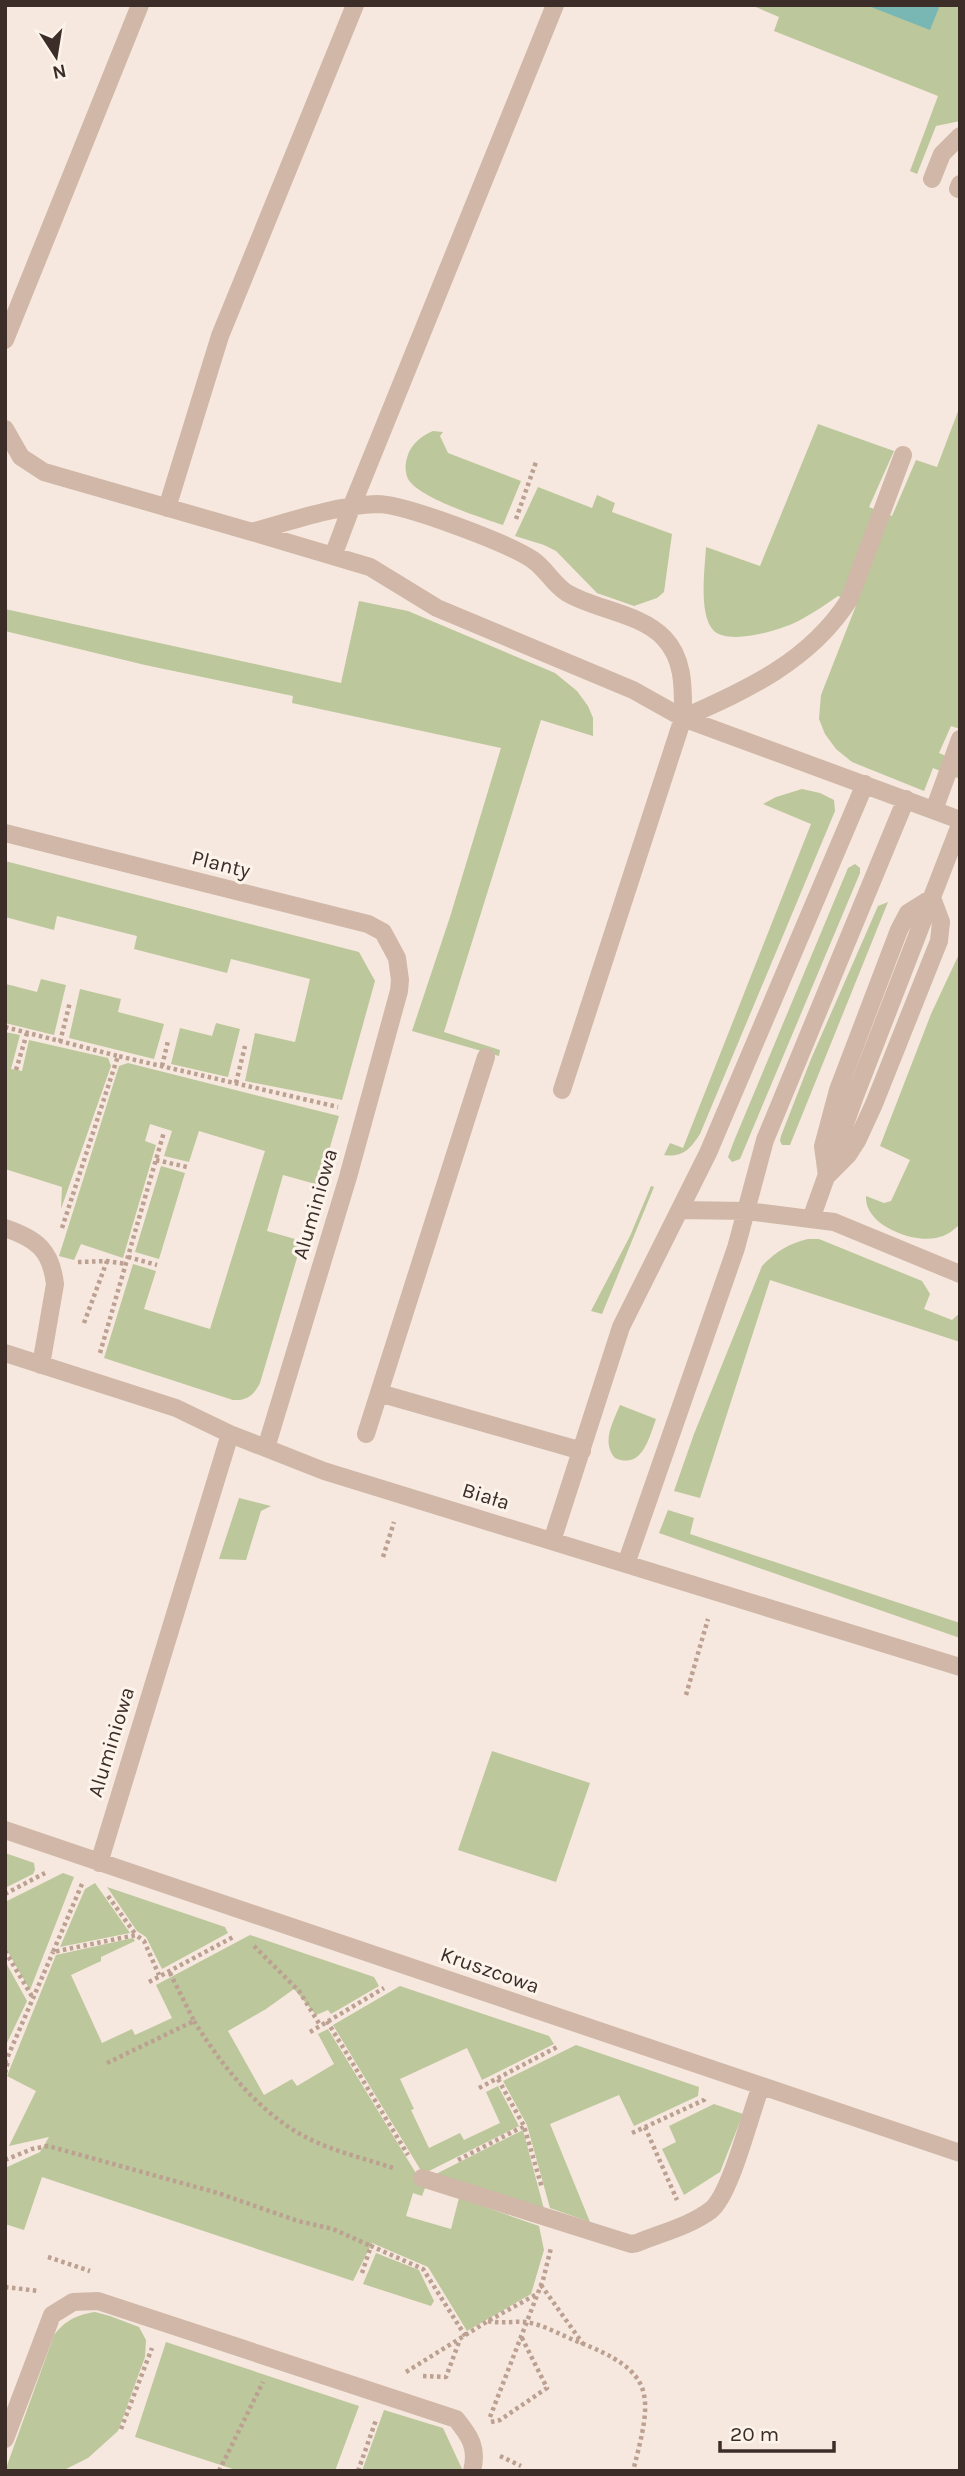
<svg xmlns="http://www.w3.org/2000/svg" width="965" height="2476" viewBox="0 0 965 2476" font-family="Karla,sans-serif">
  <rect width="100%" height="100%" fill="#f6e8de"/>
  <path fill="#bcc79b" d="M751,5H960V121L936,126L917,174L910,171L938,96L774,31L779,17Z
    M960,406V729L951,726L939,753L960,762V779L933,768L924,791L852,762L836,749L825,734L819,719L821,695L857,603L838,596C826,604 815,612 802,619C785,629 731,646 714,631C698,616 705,567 706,547L760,566L818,424L894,451L869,507L892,516L916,460L937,467Z
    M433,431L443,432L440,436L448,453L521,481L503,525C482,518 419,498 408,479C405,473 405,464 407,458C410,445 421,436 433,431Z
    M538,487L592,508L597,495L615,503L612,512L672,534L664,592L657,598L634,606L597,593L556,551L544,545L515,536Z
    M359,601L408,611L555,673L577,691L588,706L593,718V736L541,720L444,1032L500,1050L499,1056L412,1031L450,917L501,748L292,703L293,696L145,665L5,631V609L341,683Z
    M802,789L820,793L834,800L835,811L700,1134C691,1148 683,1158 664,1155L670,1143L683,1148L811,824L763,804L776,797Z
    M5,861L359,952L375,981L342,1100L245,1081L255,1033L295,1042L310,979L231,959L227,973L134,949L137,936L57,916L54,930L5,917Z
    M855,864L860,868V873L740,1159L732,1162L728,1157L734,1141L848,868Z
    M888,902L792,1140L790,1145H782L780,1141L781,1136L811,1059L878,906Z
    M960,952V1224C953,1231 946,1236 936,1238C912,1243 864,1225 866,1196L884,1203L891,1201L910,1160L880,1146L931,1014Z
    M41,979L66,985L54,1035L5,1023L6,984L37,992Z
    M80,989L121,999L118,1012L164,1024L154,1059L69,1038Z
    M216,1023L240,1029L228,1077L171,1064L180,1028L212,1036Z
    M5,1032L20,1035L11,1069L22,1071L29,1040L108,1058L111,1066L61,1209L62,1187L5,1169Z
    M128,1063L339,1116L319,1185L283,1175L267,1231L302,1241L260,1383C254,1395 247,1401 233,1400L104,1358L133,1264L156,1271L144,1309L210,1329L265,1151L199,1131L189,1162L164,1156L172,1131L150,1124L145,1141L156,1145L123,1258L81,1244L74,1260L59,1256L119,1066Z
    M161,1166L185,1173L159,1259L135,1252Z
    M651,1186L654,1187L602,1314L591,1311L630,1236Z
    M808,1239H819L922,1281L930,1294L924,1309L952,1320L960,1313V1342L770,1280L700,1498L674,1491L694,1434L762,1266C775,1252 790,1243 808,1239Z
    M620,1405L656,1419C649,1438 642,1470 615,1458C601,1442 613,1422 620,1405Z
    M239,1498L271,1506L261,1511L246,1560L219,1559Z
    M668,1510L694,1518L690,1534L960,1623V1638L659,1533Z
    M492,1751L590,1783L556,1882L458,1850Z
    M5,1853L34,1863L35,1870L33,1874L5,1888Z
    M63,1873L74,1877L30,1990L5,1947V1902Z
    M95,1883L130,1933L60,1947L85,1889Z
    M107,1887L225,1927L228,1933L162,1969L146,1937L137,1931Z
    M250,1935L374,1977L379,1986L331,2014L328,2010L316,2015L294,1989L266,2009L228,2031L264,2095L292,2079L297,2086L334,2064L318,2034L328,2029L425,2188L422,2196L413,2193L406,2216L451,2229L459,2198L539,2226L544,2250L531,2294L467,2331L428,2267L372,2243L353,2281L42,2177L24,2230L5,2224V2168L40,2152L49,2137L9,2146L36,2091L7,2076L56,1955L133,1938L135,1941L101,1957V1961L71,1975L102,2043L132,2029L135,2035L172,2018L156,1985Z
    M5,1961L27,2001L5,2047Z
    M400,1986L549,2036L554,2044L482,2080L467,2048L400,2079L414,2109L411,2110L429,2148L460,2133L464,2140L500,2123L486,2092L498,2086L519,2126L423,2174L333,2025Z
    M576,2045L699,2087L698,2096L634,2126L619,2095L550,2124L590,2222L550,2208L527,2125L503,2081Z
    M714,2104L743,2114L720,2172L684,2195L662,2149L676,2142L669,2126Z
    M523,2130L544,2209L430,2177Z
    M376,2253L419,2270L434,2301L431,2306L363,2284Z
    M95,2312L110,2316L139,2327L146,2340L145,2357L118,2431L88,2458L62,2471H5L54,2335C66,2320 76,2315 95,2312Z
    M166,2342L359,2406L335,2471H239L135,2437Z
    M384,2410L443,2428L463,2471H362Z"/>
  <path fill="#79b7b4" d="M866,5H940L930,30Z"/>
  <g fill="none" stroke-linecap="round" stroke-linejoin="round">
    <path stroke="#bca092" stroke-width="4.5" stroke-dasharray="3.5 3.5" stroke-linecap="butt" d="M516,519L536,462
      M5,1027L118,1056
      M60,1042L70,1002
      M162,1066L168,1041
      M16,1070L27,1033
      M236,1083L245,1046
      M156,1160L187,1167
      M62,1228L118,1056L338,1107
      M128,1257L157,1265
      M78,1262L107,1261L126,1264
      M84,1323L107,1261
      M100,1353L164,1132
      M383,1557L394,1522
      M686,1695L708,1619
      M82,1884L53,1952L136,1935L144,1941L159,1975
      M5,1894L45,1873
      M108,1896L136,1935
      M254,1946L299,1991L320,2025
      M5,1951L33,1998
      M149,1982L235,1936
      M194,2021C220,2063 256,2109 300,2134C330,2151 364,2158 396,2169
      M327,2021L408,2155
      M310,2032L384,1988
      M5,2063L53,1952
      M107,2063L194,2021L169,1971
      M5,2073L8,2061
      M498,2079L524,2126L542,2188
      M479,2088L559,2046
      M645,2127L677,2200
      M632,2133L704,2100L706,2097
      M5,2160L32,2149L48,2146L218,2193L298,2221L333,2229L371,2246
      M458,2160L524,2126
      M48,2257L90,2271
      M362,2273L371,2246L423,2269L466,2337
      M541,2285L583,2344
      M5,2287L39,2291
      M488,2321C501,2324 512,2321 525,2322C542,2324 561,2335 576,2341C657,2372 653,2394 633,2471
      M406,2372L488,2321L537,2294
      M423,2376L446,2377L459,2342
      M490,2417L543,2280L551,2248
      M491,2422L500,2420L547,2388L521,2336
      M121,2429L152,2348
      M500,2456L521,2466
      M219,2471L263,2382
      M358,2471L376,2420"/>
    <path stroke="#d0b7a8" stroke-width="18" d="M932,179L942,154L960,136
      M958,189L960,184
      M5,340L140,5
      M5,429L21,457L44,472L252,532
      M167,508L220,336L355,5
      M333,556L351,508L555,5
      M683,718C747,690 810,661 849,600L903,455
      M934,810L960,739
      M5,833L368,924L383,932L397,958L400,980L399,991L348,1177L266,1448
      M932,898L941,922L939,941L874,1104L857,1141L848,1155L827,1176L823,1146L838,1090L899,930L908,913Z
      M486,1057L379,1393L582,1451
      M562,1090L683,718C683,690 685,660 664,638C640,613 596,610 567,593C553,584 546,569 533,560C510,544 405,504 377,504C337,505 291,521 252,532L370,567L437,608L633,690L683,718L960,820
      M680,1210L747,1211L834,1222L960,1274
      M811,1219L855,1096L960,825
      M5,1228C37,1239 51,1250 55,1284L41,1365
      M5,1353L176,1408L230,1434L324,1471L960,1667
      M366,1434L379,1393
      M552,1541L621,1327L708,1153L865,784
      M626,1564L736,1248L765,1140L906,799
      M5,1830L960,2153
      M99,1863L230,1434
      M422,2178L631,2244L637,2243C661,2233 690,2226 711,2210C731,2194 750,2114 761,2086
      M5,2439L52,2315L73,2302L98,2301L456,2419C470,2436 478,2448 472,2471"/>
  </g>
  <g text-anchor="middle" stroke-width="6" stroke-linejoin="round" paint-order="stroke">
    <g font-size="21" fill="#3c2d29" stroke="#fcf3eb">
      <text transform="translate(221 864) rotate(14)" y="7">Planty</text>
      <text transform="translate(315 1204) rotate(-74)" y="7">Aluminiowa</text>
      <text transform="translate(486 1496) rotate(17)" y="7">Biała</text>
      <text transform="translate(111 1742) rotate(-73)" y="7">Aluminiowa</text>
      <text transform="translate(490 1970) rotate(19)" y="7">Kruszcowa</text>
    </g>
  </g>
  <rect width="965" height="2476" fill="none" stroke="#3c2d29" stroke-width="14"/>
  <g transform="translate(56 56) rotate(168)" stroke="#fcf3eb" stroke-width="5" paint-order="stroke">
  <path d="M0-5L12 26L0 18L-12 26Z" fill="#3c2d29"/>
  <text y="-10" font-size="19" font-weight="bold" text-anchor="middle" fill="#3c2d29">N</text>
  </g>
  <path d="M720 2441v10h114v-10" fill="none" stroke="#3c2d29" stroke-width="3.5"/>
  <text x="730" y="2441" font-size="21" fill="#3c2d29" stroke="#fcf3eb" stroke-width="5" paint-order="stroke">20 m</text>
</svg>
